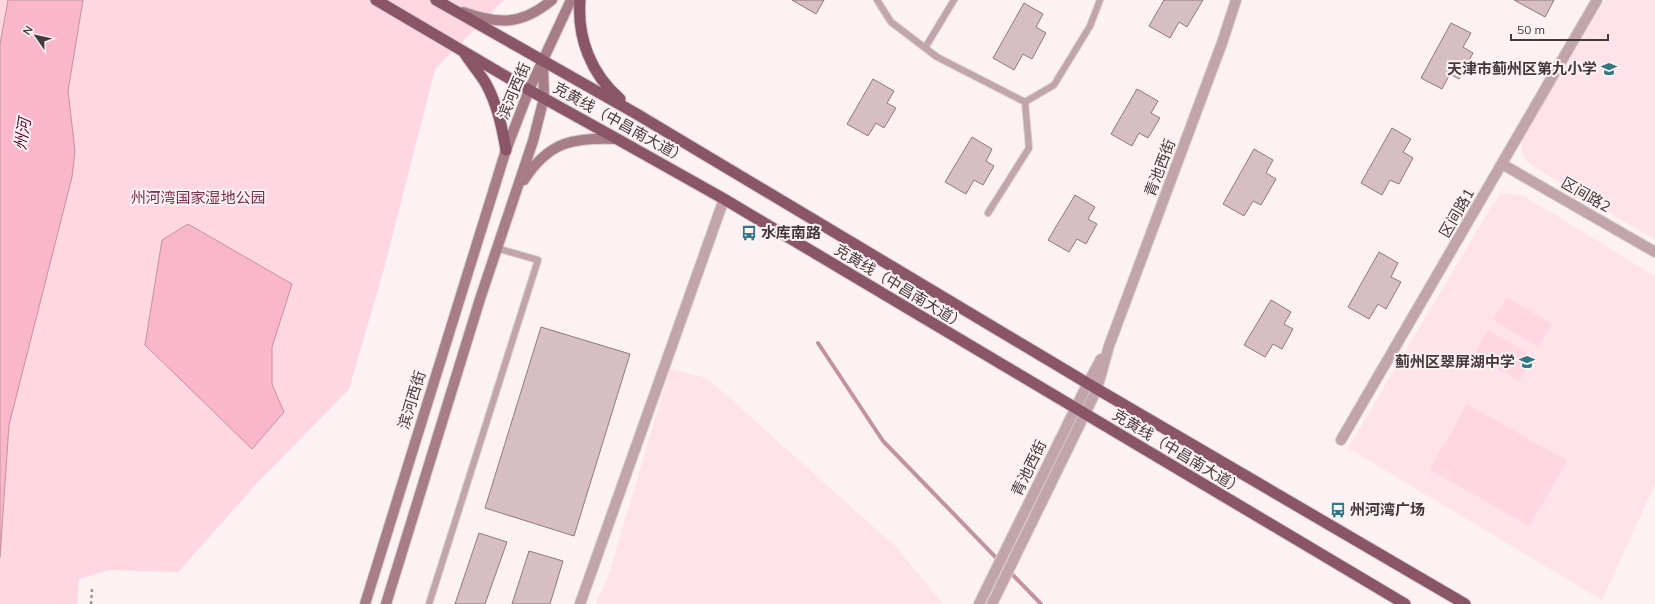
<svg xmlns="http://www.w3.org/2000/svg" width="1655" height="604" viewBox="0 0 1655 604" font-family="Mulish,'Noto Sans SC',sans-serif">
  <rect width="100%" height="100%" fill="#fcf1f3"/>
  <path fill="#ffe2ea" d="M1605,0H1655V240L1534,167L1526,160L1522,151V139Z
    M1501,194H1512L1524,196L1655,276V484L1602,600L1348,448L1492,205Z
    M670,369L707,378L896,547L943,604H596L608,577Z"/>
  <path fill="#fed7e2" d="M0,0H504L435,69L384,268L349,389L259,481L178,572L108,570L79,579L77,604H0Z
    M1507,297L1552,324L1538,347L1493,320Z
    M1488,330L1533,357L1519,381L1474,354Z
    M1467,404L1567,461L1529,526L1430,469Z"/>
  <path fill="#fab7cb" stroke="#c392a0" d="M8,0H83L68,91L75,151L72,177L9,425L0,557V44Z
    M188,224L292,284L272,347V384L284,412L252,449L145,345L162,240Z"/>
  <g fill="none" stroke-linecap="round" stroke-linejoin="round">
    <path stroke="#c392a0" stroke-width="4" d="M818,343L883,441L1041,604"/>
  </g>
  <path fill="#d7bdc4" stroke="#90787e" d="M792,0H824L816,14Z
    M1164,0H1203L1187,27L1179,22L1170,38L1149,26Z
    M1514,0H1554L1545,17Z
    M1024,3L1043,14L1036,27L1046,33L1032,59L1023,54L1014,70L993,58Z
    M1451,23L1471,33L1463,47L1473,53L1459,79L1450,74L1442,89L1421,78Z
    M873,79L894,91L887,103L896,108L884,128L876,123L868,136L847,124Z
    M1137,89L1158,101L1151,113L1160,118L1148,138L1139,133L1132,146L1111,134Z
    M1392,128L1411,139L1403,152L1413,158L1399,184L1390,180L1382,195L1361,183Z
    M972,137L992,149L986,161L994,166L983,185L974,180L966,194L945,182Z
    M1254,149L1273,160L1266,173L1276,179L1261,205L1253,201L1244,216L1223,204Z
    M1075,195L1095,207L1088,219L1097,224L1086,244L1077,239L1069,252L1048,240Z
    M1379,252L1398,263L1391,277L1401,282L1386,309L1378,304L1369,319L1348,307Z
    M1271,300L1291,312L1284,324L1293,329L1282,349L1273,344L1265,357L1244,345Z
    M541,327L630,354L574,536L485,508Z
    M479,533L507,542L485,604H455Z
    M529,551L563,561L550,604H512Z"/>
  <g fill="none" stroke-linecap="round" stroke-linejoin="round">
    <defs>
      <path id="service" d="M877,0L891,22L937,57L1025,102
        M925,48L954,0
        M988,213L1029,148L1025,102L1054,85L1090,26L1100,0
        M429,604L538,260L496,248"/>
      <path id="minor" d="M1502,164L1655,252
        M1341,440L1597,0
        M580,604L724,199"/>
      <path id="tertiary" d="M979,604L1088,383L1101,359
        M992,604L1097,389L1109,346L1222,43L1236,0"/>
      <path id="secondary" d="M463,12C499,25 522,25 552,0
        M524,180C549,141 574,137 618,139
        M365,604L506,150L529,90L571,0
        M386,604L480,299L533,141L544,98L543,63"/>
      <path id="trunk" d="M376,0L529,90L619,140L724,199L1405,604
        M436,0L635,113L1097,389L1465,604
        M580,0C577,38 591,74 620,99
        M465,54C471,63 479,73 485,82C497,103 502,127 506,150"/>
    </defs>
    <use href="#service" stroke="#d7cccf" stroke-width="8"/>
    <use href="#minor" stroke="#d7cccf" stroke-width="12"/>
    <use href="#tertiary" stroke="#d7cccf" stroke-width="12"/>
    <use href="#secondary" stroke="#d7cccf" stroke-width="12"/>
    <use href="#trunk" stroke="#d7cccf" stroke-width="13"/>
    <path stroke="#a19799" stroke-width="2.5" stroke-dasharray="3 3" stroke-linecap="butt" d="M91,604L92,589"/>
    <use href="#service" stroke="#c1a4ac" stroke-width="6"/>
    <use href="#minor" stroke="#c1a4ac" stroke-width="10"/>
    <use href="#tertiary" stroke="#c1a4ac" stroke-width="10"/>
    <use href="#secondary" stroke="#a77d89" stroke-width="10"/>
    <use href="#trunk" stroke="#8a5566" stroke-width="11"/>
  </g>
  <defs>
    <symbol id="school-bare" viewBox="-9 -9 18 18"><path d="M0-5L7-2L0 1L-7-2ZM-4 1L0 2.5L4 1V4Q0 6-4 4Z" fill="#317883" stroke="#fcf1f3" stroke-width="2.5" paint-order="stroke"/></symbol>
    <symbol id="bus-bare" viewBox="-9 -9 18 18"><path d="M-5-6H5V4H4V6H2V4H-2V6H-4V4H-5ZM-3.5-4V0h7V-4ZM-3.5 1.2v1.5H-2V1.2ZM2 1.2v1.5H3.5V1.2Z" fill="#317883" stroke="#fcf1f3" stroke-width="2.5" paint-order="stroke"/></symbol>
  </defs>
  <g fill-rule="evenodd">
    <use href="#school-bare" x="1598" y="58" width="22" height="22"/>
    <use href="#bus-bare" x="738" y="222" width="22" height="22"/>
    <use href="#school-bare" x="1516" y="351" width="22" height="22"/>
    <use href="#bus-bare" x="1327" y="499" width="22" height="22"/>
  </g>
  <g text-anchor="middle" stroke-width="4" stroke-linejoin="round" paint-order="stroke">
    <g font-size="15" font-weight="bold" fill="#443a3d" stroke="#fcf1f3" text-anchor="end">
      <text x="1597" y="74">天津市蓟州区第九小学</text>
      <text x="761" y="238" text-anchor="start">水库南路</text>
      <text x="1515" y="367">蓟州区翠屏湖中学</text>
      <text x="1350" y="515" text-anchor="start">州河湾广场</text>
    </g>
    <g font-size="15" fill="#443a3d" stroke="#fcf1f3">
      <text transform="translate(514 91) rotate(-67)" y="5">滨河西街</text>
      <text transform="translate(620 123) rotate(29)" y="5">克黄线（中昌南大道）</text>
      <text transform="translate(1160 168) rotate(-69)" y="5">青池西街</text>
      <text transform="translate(1586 195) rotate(30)" y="5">区间路2</text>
      <text transform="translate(1457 213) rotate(-60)" y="5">区间路1</text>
      <text transform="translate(900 287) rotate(31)" y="5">克黄线（中昌南大道）</text>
      <text transform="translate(412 400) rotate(-73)" y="5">滨河西街</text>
      <text transform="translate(1178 452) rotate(31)" y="5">克黄线（中昌南大道）</text>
      <text transform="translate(1029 468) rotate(-64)" y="5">青池西街</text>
    </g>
    <g font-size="15" fill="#7a2e4b" stroke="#fcf1f3">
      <text x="198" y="203">州河湾国家湿地公园</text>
    </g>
    <g font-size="16" font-style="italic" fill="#570b2d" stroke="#fcf1f3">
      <text transform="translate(22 134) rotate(-81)" y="6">州河</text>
    </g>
  </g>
  <g transform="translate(36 36) rotate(304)" stroke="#fcf1f3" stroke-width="3" paint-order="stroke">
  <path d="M0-3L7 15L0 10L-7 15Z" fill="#443a3d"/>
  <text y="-6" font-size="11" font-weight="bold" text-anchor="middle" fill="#443a3d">N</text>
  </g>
  <path d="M1511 34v6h97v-6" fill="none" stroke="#443a3d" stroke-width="2"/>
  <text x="1517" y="34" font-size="12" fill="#443a3d" stroke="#fcf1f3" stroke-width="3" paint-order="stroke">50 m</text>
</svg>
